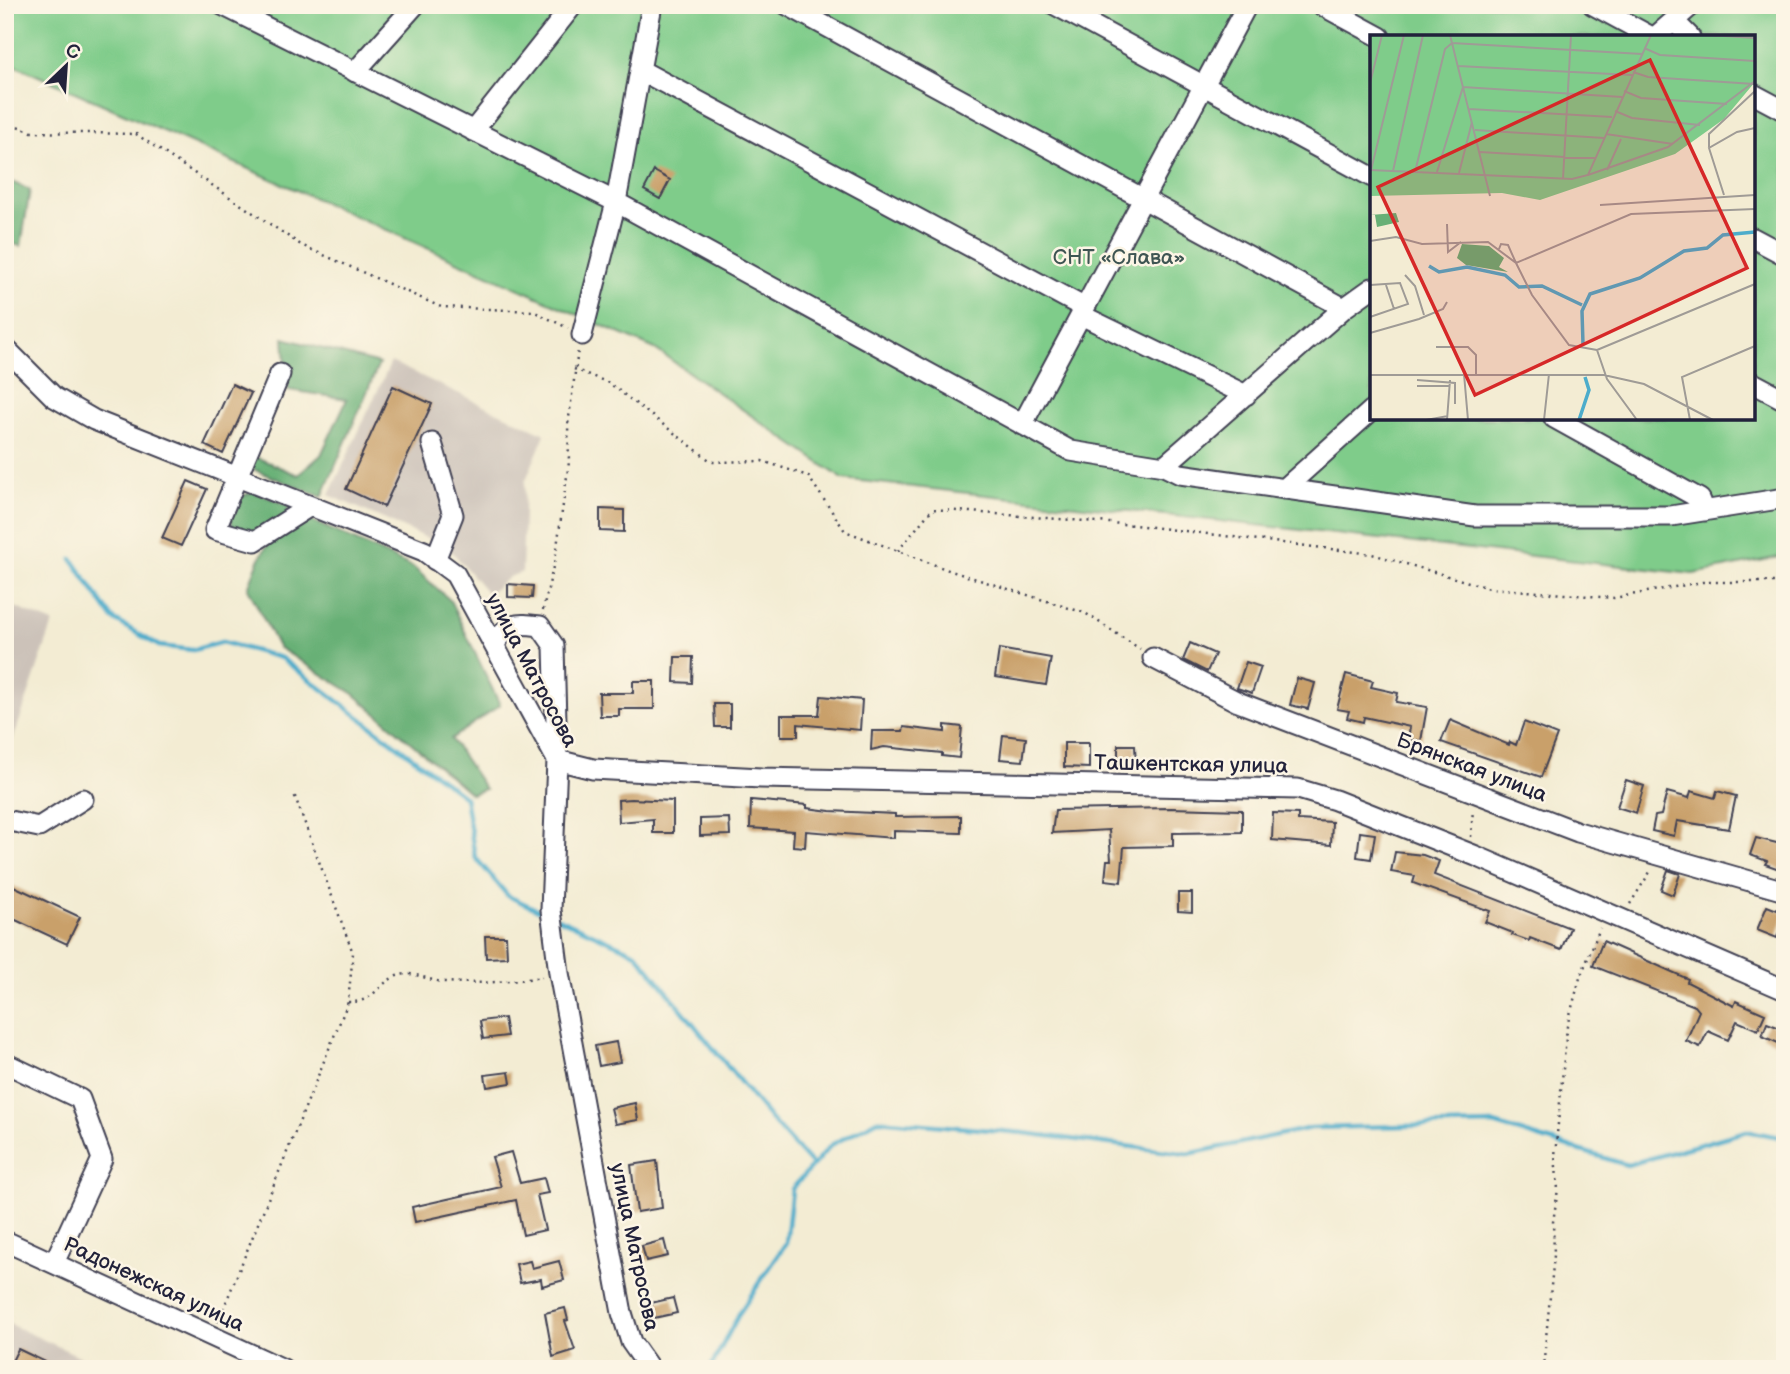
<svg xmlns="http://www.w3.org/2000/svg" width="1790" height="1374" viewBox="0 0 1790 1374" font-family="'Balsamiq Sans',sans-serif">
  <rect width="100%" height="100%" fill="#fcf5e5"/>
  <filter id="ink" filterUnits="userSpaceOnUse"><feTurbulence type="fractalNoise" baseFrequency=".0143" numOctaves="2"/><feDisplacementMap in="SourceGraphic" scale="14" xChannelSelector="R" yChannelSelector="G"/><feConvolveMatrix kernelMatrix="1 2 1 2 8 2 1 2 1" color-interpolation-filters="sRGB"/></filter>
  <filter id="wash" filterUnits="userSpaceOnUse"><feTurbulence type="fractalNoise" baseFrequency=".00686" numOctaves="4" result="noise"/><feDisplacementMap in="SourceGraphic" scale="28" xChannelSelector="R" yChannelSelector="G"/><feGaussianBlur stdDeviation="1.57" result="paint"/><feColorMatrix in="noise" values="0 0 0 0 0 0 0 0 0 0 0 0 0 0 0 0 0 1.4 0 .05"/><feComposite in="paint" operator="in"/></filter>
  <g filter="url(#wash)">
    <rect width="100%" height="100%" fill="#f3ecd3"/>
    <path fill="#ccc2b9" d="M391,362L545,434L525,482L522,572L509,577L488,594L449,548L329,495Z
      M5,603L53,623L5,763Z
      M5,1322L107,1369H5Z"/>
    <path fill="#7fcc8a" stroke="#507762" stroke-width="2" fill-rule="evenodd" d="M5,5H1785V556L1693,574L843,479L655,349L5,61ZM1372,37H1753V418H1372Z"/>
    <path fill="#67b076" stroke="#446958" stroke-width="2" d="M5,179L30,190L21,246L5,242Z
      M284,338L379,364L322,497L250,468L256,457L298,475L321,455L347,399L288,390Z
      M253,491L290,506L285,517L250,536L233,527L229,513L233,501Z
      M308,519L413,567L450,600L500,705L451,739L485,789L471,794L354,694L278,647L248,588C264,548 265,535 308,519Z"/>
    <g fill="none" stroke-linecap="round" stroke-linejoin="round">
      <path stroke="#4caccb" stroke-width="4.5" d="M72,559L113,619L159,646L193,650L222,642L281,658L465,797L475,857L508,896L547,914
        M558,918L636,953L772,1121L813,1166
        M710,1369L740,1312L786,1243L792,1189L831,1145L878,1120L1024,1133L1188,1154L1311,1128L1494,1124L1627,1165L1747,1131L1785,1138"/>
    </g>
    <g id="blocks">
      <path fill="#c9a06b" d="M654,171L670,180L660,199L644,190Z
        M232,384L251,393L223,454L204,445Z
        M393,386L432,404L384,507L346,489Z
        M188,481L207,489L181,546L162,538Z
        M600,509L624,510V532L600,531Z
        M508,584L533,586L532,598L508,597Z
        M1190,643L1215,654L1207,672L1183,660Z
        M999,649L1051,658L1046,685L995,677Z
        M675,657H693L692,683L674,682Z
        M1246,662L1261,667L1252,693L1237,688Z
        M1346,674L1373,681L1371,687L1398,693L1396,702L1427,707L1421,741L1408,739L1410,727L1364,717L1363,722L1347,718L1349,711L1337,709Z
        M1297,678L1315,683L1308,709L1290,705Z
        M633,681H654V709H619V716H600L599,693H633Z
        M821,696L862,700L860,730L798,724V736H781V715H819Z
        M714,704H730V727H715Z
        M1450,720L1509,745L1510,742L1516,745L1524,722L1557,735L1541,777L1441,742Z
        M945,725L962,727L959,758L942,756V753L884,747L871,750L872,731H903L904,727L945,732Z
        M1003,735L1026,738L1023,761L1000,759Z
        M1064,743H1089V768L1064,767Z
        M1118,745H1135L1136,768H1118Z
        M1626,780L1644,786L1636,813L1617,807Z
        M1691,791L1715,798L1717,791L1736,796L1729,829L1677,821L1674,836L1652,831L1655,816L1661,815L1667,792L1689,798Z
        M631,799L673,801V833H653V819L619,822L618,800Z
        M751,800L807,805V808L830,811L895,814V817L961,816V833L894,831V838L806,831L805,847L793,846L794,831L750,828Z
        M1171,808L1242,810V832L1173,833V846L1124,847L1121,882L1105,880L1107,860H1111L1109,830L1052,833L1055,810Z
        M1273,813L1298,814V820L1332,822L1331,845L1272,840Z
        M729,818L730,835L700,836V819Z
        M1360,832L1375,834L1371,859L1357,857Z
        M1756,838L1785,845V871L1765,864L1767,861L1750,855Z
        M1395,852L1423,855L1439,861L1434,875L1570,928L1561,950L1530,938L1529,941L1512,935L1513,933L1485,922L1490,911L1413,883L1415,876L1391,872Z
        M1668,870L1680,874L1673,895L1661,890Z
        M5,882L80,917L67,944L5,915Z
        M1178,893H1192V912L1178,911Z
        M1767,906L1785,913L1777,938L1757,930Z
        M485,936H506L507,957L486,958Z
        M1603,941L1688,979L1687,982L1734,1006L1736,1001L1765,1014L1758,1030L1737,1021L1728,1040L1708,1031L1700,1047L1686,1041L1699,1011L1695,1006L1593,966Z
        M504,1018L507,1036L483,1039L480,1021Z
        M1767,1023L1785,1030V1046L1762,1036Z
        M616,1042L620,1062L599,1066L595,1046Z
        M509,1072L511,1083L487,1087L485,1075Z
        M635,1103L638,1120L615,1124L611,1108Z
        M511,1152L520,1183L544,1178L548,1193L537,1195L545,1230L523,1235L516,1200L415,1222L412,1207L501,1187L492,1157Z
        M657,1161L662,1208L637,1212L631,1165Z
        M664,1240L668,1256L646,1261L642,1246Z
        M530,1261L532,1268L559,1261L564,1280L542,1286L541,1279L520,1283L516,1264Z
        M673,1298L677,1313L654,1318L651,1303Z
        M565,1308L568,1320L565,1321L575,1350L553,1357L545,1313Z
        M18,1349L60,1369H8Z"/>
    </g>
  </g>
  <g filter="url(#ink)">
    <use href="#blocks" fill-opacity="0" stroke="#414052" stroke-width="2"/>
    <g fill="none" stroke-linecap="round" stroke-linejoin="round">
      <defs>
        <path id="minor" d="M222,5L616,202L1071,451L1164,466L1344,308L1372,288
          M787,5L1344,308
          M1055,5L1372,177
          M1321,5L1380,37
          M1593,5L1652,37
          M1674,21L1690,37
          M1655,37L1692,5
          M640,70L1085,308
          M355,72L415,5
          M1753,94L1785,111
          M473,131L573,5
          M1753,238L1785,255
          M1081,315L1246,395
          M582,335L616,202L652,5
          M5,348L54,397L94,420L424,551L455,574L557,760L551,910L559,973L622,1313L631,1342L650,1369
          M280,374L215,530L255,541L310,506
          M1753,383L1785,400
          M1554,418L1700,499L1705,511
          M1022,425L1247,5
          M432,443L453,515L435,560
          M1164,466L1180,474L1475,516H1671L1785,498
          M1284,489L1372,410
          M495,644C508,622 516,623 540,626L554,646L557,760L593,769L761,778L1298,789L1335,800L1476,856L1785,990
          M1153,658L1238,702L1578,832L1785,891
          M5,820L39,827L83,799
          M5,1063L80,1099L102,1159L54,1263
          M5,1241L283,1369"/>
      </defs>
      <use href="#minor" stroke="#414052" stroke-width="23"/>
      <path stroke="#414052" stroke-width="2.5" stroke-dasharray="2 5" stroke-linecap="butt" d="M5,121L32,132L136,134L301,245L441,307L533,311L568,328
        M574,369L609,383L712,462L762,461L808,476L845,531L951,571L1085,613L1140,649
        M898,551L932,509L1135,525L1372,554L1489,588L1614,598L1702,582H1785
        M543,610L556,554L569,462L568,425L578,350
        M1471,837L1473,809
        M1630,904L1650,872
        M348,1002C378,1004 379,975 408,974C420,974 432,982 445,982C476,984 511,982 542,977
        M218,1322L348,1002L353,953L294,794
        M1543,1369L1554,1255L1553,1222L1558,1189L1555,1156L1567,1026L1580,978L1600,928"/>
      <use href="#minor" stroke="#fff" stroke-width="19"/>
    </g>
  </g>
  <g text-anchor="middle" stroke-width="5" stroke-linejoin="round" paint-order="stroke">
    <g font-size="21" fill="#3e5553" stroke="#fcf5e5">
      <text x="1119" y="264">СНТ «Слава»</text>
    </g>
    <g font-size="21" fill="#22223b" stroke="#fcf5e5">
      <text transform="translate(532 670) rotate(62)" y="7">улица Матросова</text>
      <text transform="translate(1191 764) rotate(1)" y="7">Ташкентская улица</text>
      <text transform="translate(1472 767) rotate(21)" y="7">Брянская улица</text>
      <text transform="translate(635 1247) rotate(78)" y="7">улица Матросова</text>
      <text transform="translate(154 1284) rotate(25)" y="7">Радонежская улица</text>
    </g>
  </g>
  <g transform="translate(1370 35)">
    <rect width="385" height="385" fill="#f3ecd3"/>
    <path d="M0,0H385V47L354,84L305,119L170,165L132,158L0,161Z" fill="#7fcc8a"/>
    <path d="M26,178L29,187L7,192L5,180H0ZM92,209L119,211L134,223L129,232L138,237L96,230L87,223Z" fill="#67b076"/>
    <path fill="none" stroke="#4caccb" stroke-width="3.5" d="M59,231L69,237L97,232L135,240L149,252L172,251L212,270M213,309L212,276L220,259L270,243L314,216L337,213L353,200L385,197M209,385L219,355L215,342"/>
    <path fill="none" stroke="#9f9b96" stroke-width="2" d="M80,0L120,161M339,0L385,3M274,13L290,20L385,26M88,31L262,40M263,37L278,42L384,49M0,48L12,0M254,56L271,63L357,69M99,74L242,82M245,76L262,83L330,90M105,95L234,103M236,99L303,109M339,112V99L385,56M110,117L194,122M194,123H225M0,135L202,144L218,140L281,0M1,135L34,0M237,135L251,104M23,136L53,0M45,137L75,14L82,8L272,19M67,137L93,52L252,62M89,138L102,87M218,140L298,112L385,46M193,144L201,0M354,160L339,113L367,97L385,93M230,170L385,160M77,189L78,217L91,207M0,206L26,202L52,209L118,207L146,228L162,260L199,310L227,315M129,214L131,209L138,210L146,228L261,179L385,174M35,240L45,251L54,280M0,250L30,248L38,269L0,282M16,250L24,274M0,298L49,284L73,274L77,267M66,312H98L106,320V339M227,315L385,249M227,315L237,344L267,385M94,339L98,385M0,340H234L274,349L343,385M47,345L85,348V369M47,351H80M56,385L78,381M77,385L80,345M174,385L179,339M320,385L312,342L385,311"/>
    <path fill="#d62828" fill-opacity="0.15" stroke="#d62828" stroke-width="3.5" d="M280,25L377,233L105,360L8,152Z"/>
    <rect width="385" height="385" fill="none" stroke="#22223b" stroke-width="3.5"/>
  </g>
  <rect width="1790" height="1374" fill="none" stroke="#fcf5e5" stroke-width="28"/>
  <g transform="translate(66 66) rotate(25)" stroke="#fcf5e5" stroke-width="5" paint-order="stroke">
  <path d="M0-5L12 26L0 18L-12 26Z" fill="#22223b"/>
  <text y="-10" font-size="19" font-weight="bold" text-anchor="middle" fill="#22223b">С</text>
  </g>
</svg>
